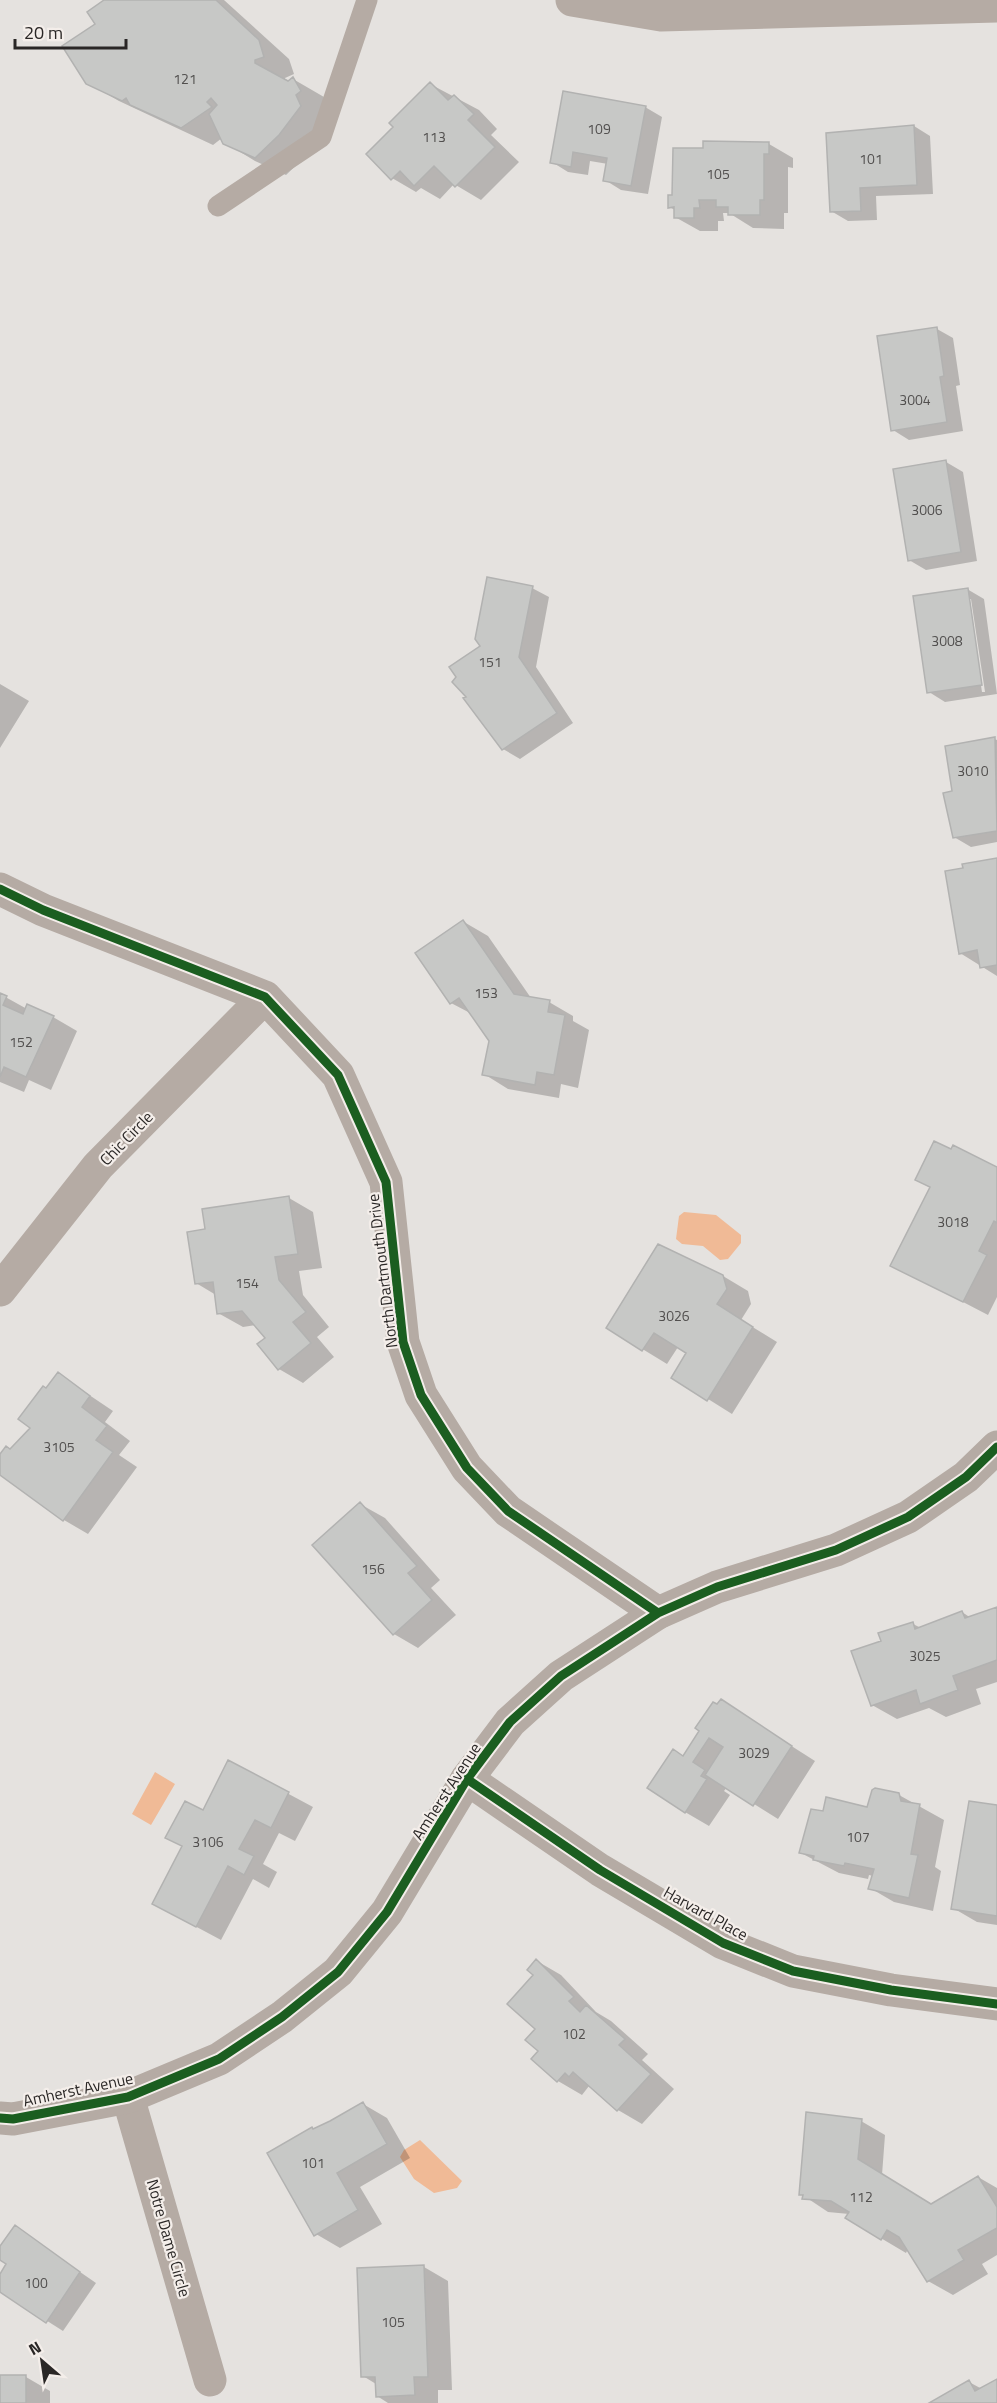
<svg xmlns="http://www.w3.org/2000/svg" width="997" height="2403" viewBox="0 0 997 2403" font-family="'Titillium Web',sans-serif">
  <rect width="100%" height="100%" fill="#e5e2df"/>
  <path fill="#f0ba96" d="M684,1212L716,1215L741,1235V1243L728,1259L720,1260L703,1246L682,1244L676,1239L679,1216Z
    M155,1772L175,1784L151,1825L132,1814Z
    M420,2140L462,2181L457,2188L434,2193L414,2179L400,2157L404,2150Z"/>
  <path fill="#0003" fill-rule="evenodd" d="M107,0H224L289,59L294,74L285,78V81L293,79L324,97L310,152L286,175L255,161L224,142L222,138L213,145L119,101L88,83L97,25Z
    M430,84L479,110L497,129L491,135L519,162L481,200L454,184L440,199L421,188L416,192L392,178L395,127Z
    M645,107L662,117L648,194L621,190L605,180L608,164L590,161L588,175L568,172L552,162Z
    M914,126L930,136L933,194L876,196L877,220L848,221L831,211L866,129Z
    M769,144L793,158V168L788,167V213H784V229L753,228L729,213H723L724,221H718V231H700L675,217V210L669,207L674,196L704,149Z
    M937,329L953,338L960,385L956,386L963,431L909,440L893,430Z
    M946,462L963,472L977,561L926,570L909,560Z
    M532,588L549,597L536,667L573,723L520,759L503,749L469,697L482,646Z
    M967,589L984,599L997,694L945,702L929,692ZM968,599H971L985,692H982Z
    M0,684L29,701L0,748Z
    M994,739L997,740V842L971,847L954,837V792Z
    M997,860V976L960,953Z
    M464,922L488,936L531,998L549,1002L573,1016V1021L589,1030L578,1088L561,1084L559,1098L508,1089L484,1074L490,1041L472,1014L451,1003Z
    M0,994L27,1009L53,1017L77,1031L51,1090L29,1080L24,1092L0,1082Z
    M997,1168V1297L988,1315L892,1265L931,1188L916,1180Z
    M289,1198L313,1212L322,1268L299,1271L303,1295L329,1327L317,1337L334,1357L303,1383L279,1369L267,1338L256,1325L243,1327L218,1313L216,1295L196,1283L206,1230Z
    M723,1276L748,1291L751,1304L741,1320L777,1342L732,1414L673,1377L688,1353L678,1347L667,1364L608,1328Z
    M58,1374L113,1411L105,1422L130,1441L119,1455L137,1467L88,1534L64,1520L0,1473V1456L11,1450L32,1428L47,1390Z
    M360,1504L385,1518L440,1580L431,1588L456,1615L418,1648L394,1634Z
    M997,1609V1682L976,1689L981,1704L946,1717L929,1708L897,1719L872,1705L883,1642L913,1624L921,1628L962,1612L971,1618Z
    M721,1701L815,1761L778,1819L727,1787L724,1791L730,1795L709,1826L685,1812L684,1757Z
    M229,1762L313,1807L295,1841L279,1833L263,1864L277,1872L269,1888L253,1879L221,1940L178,1917L183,1847L167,1837L204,1812Z
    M899,1795L944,1820L935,1867L941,1871L933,1911L894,1902L870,1888L873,1876L869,1875L868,1879L839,1873L801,1853L825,1813L868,1809Z
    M997,1807V1925L977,1922L953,1908Z
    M537,1961L561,1975L596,2012L611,2021L648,2054L642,2060L674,2089L642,2124L618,2110L589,2086L582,2095L558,2081L540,2051L535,1975Z
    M363,2104L387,2118L410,2158L360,2187L382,2224L340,2248L316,2234L314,2130Z
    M861,2121L885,2135L882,2175L932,2206L978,2177L997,2188V2255L982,2264L988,2274L953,2295L928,2281L908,2249L906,2253L847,2218L849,2214L828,2212L801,2194Z
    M15,2227L96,2283L63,2331L0,2291V2276L8,2264L0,2258V2249Z
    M424,2267L448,2281L452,2390H438V2403H388L377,2396L376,2384L363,2376Z
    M0,2376L26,2377L50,2391V2403H0Z
    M997,2381V2403H932L969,2382L982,2389Z"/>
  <path fill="#c7c8c6" stroke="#b2b2b1" stroke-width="1.5" d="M104,0H216L259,40L264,57L255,60V63L288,81L293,77L301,91L296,95L301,106L279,135L255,158L223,144L209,114L217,105L211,98L207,102L212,107L181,128L130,105L126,98L122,101L86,84L62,46L95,24L87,12Z
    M430,82L448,100L454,95L474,114L468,120L495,147L455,187L434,166L414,186L400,171L391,180L366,154L393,127L389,123Z
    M563,91L646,106L631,186L603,181L607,158L573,152L571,167L550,163Z
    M914,125L917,185L860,188L861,211L830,212L826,133Z
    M703,141L769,142V154H764V200H760V215H728V207H716V200H699L700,208H694V218H674V207L668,208V195H672L673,148H703Z
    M937,327L944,376L940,377L947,422L891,431L877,336Z
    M946,460L961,552L908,561L893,469Z
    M487,577L533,586L519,657L557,713L502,750L463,698L466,697L452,682L456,677L449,667L480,646L475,639Z
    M968,588L982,685L927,693L913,596Z
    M995,737L997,831L953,838L943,793L952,791L945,746Z
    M997,858V965L980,968L977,950L959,954L945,871L963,868L962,864Z
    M463,920L514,994L550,1000L548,1012L565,1015L554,1075L537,1072L535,1085L482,1075L489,1041L459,998L450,1004L415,953Z
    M0,993L7,996L3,1005L23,1014L27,1004L54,1016L26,1077L4,1067L0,1077Z
    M934,1141L951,1149L953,1145L997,1167V1223L994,1221L979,1251L987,1255L963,1302L890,1266L930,1187L915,1180Z
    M289,1196L298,1254L275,1257L279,1280L306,1312L293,1322L311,1343L278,1370L257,1344L265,1338L242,1311L217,1314L213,1282L195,1284L187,1232L205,1229L202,1209Z
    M658,1244L723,1275L727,1289L717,1304L753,1327L707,1401L671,1378L686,1353L654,1333L642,1351L606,1328Z
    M58,1372L90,1396L82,1407L107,1426L96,1440L113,1452L63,1521L0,1475V1454L6,1446L10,1449L30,1428L18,1419L43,1386L46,1388Z
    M360,1502L417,1566L408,1573L432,1600L393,1635L312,1545Z
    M997,1607V1660L953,1676L958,1690L920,1704L916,1690L871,1706L851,1651L881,1641L878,1633L913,1622L915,1629L962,1611L965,1618Z
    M721,1699L792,1746L753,1806L705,1775L723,1747L709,1738L693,1762L705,1770L701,1776L707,1779L685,1813L647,1788L673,1749L683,1756L699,1731L695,1728L713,1702L717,1704Z
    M228,1760L289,1792L271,1828L255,1820L239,1849L254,1856L244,1875L228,1866L196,1927L152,1904L182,1846L165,1838L185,1801L203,1810Z
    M875,1788L899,1793L901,1801L920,1804L911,1854L918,1855L909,1898L868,1889L874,1869L845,1863L844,1866L813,1860L814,1856L799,1853L811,1809L823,1811L826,1797L867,1807L872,1790Z
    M969,1801L997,1805V1916L951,1909Z
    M536,1959L574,1997L569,2001L580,2012L586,2005L625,2039L619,2045L651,2074L617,2111L573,2072L569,2077L565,2073L557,2082L531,2059L538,2051L525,2040L535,2029L507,2004L533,1975L527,1970Z
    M363,2102L387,2144L337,2173L358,2210L314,2236L267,2153L312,2127L313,2129L330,2121Z
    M806,2112L862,2119L858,2159L931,2204L978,2176L997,2207V2228L958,2250L964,2260L927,2282L899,2237L887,2230L881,2240L845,2218L849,2212L831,2201L802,2199L803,2195H799Z
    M15,2225L80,2272L46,2323L0,2292V2274L6,2264L0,2260V2246Z
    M424,2265L428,2377H414L415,2395L376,2397L375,2377H361L357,2268Z
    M0,2375H26V2403H0Z
    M997,2379V2403H929L969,2380L975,2391Z"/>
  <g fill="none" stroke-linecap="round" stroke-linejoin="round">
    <path stroke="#b5aba4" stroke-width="21" d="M218,206L321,137L367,0"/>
    <path stroke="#b5aba4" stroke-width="33" d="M572,0L661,15L997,6
      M0,889L43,910L265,997L338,1075L386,1182L403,1342L421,1395L467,1468L508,1511L658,1613
      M0,1290L98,1166L265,997
      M467,1779L600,1870L723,1943L793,1971L891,1990L997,2004
      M128,2097L210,2380"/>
    <path stroke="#b5aba4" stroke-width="33" d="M0,2118L13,2119L128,2097L219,2059L282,2017L338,1972L387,1912L467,1779L510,1722L561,1676L658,1613L717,1587L836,1550L908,1517L966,1477L997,1447"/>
    <defs>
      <path id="cycleway" d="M0,889L43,910L265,997L338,1075L386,1182L403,1342L421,1395L467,1468L508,1511L658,1613
        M467,1779L600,1870L723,1943L793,1971L891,1990L997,2004
        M0,2118L13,2119L128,2097L219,2059L282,2017L338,1972L387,1912L467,1779L510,1722L561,1676L658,1613L717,1587L836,1550L908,1517L966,1477L997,1447"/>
    </defs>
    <use href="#cycleway" stroke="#f4eeea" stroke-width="13"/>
    <use href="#cycleway" stroke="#1b5e20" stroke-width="9"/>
  </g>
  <g text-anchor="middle" stroke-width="4.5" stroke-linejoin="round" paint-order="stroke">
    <g font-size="14" fill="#514f4e">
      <text x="185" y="84">121</text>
      <text x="599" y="134">109</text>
      <text x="434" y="142">113</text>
      <text x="871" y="164">101</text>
      <text x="718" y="179">105</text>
      <text x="915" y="405">3004</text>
      <text x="927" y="515">3006</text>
      <text x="947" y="646">3008</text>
      <text x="490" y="667">151</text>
      <text x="973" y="776">3010</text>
      <text x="486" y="998">153</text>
      <text x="21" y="1047">152</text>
      <text x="953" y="1227">3018</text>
      <text x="247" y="1288">154</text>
      <text x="674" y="1321">3026</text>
      <text x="59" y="1452">3105</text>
      <text x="373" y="1574">156</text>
      <text x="925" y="1661">3025</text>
      <text x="754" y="1758">3029</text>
      <text x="858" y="1842">107</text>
      <text x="208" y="1847">3106</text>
      <text x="574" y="2039">102</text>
      <text x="313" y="2168">101</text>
      <text x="861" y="2202">112</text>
      <text x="36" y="2288">100</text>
      <text x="393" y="2327">105</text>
    </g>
    <g font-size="16" fill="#2a2726" stroke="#f4eeea">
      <text transform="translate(126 1138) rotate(-46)" y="6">Chic Circle</text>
      <text transform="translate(382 1271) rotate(-97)" y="6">North Dartmouth Drive</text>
      <text transform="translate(446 1791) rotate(-57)" y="6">Amherst Avenue</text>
      <text transform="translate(706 1913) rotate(29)" y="6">Harvard Place</text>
      <text transform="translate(78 2089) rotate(-12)" y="6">Amherst Avenue</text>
      <text transform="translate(169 2238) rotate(74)" y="6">Notre Dame Circle</text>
    </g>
  </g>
  <g transform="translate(42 2361) rotate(331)" stroke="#f4eeea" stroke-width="4.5" paint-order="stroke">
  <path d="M0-4.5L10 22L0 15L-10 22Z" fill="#2a2726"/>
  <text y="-9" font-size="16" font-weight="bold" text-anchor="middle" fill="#2a2726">N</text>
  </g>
  <path d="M15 39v9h111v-9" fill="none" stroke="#2a2726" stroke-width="3"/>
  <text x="24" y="39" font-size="18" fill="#2a2726" stroke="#f4eeea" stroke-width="4.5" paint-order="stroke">20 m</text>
</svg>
